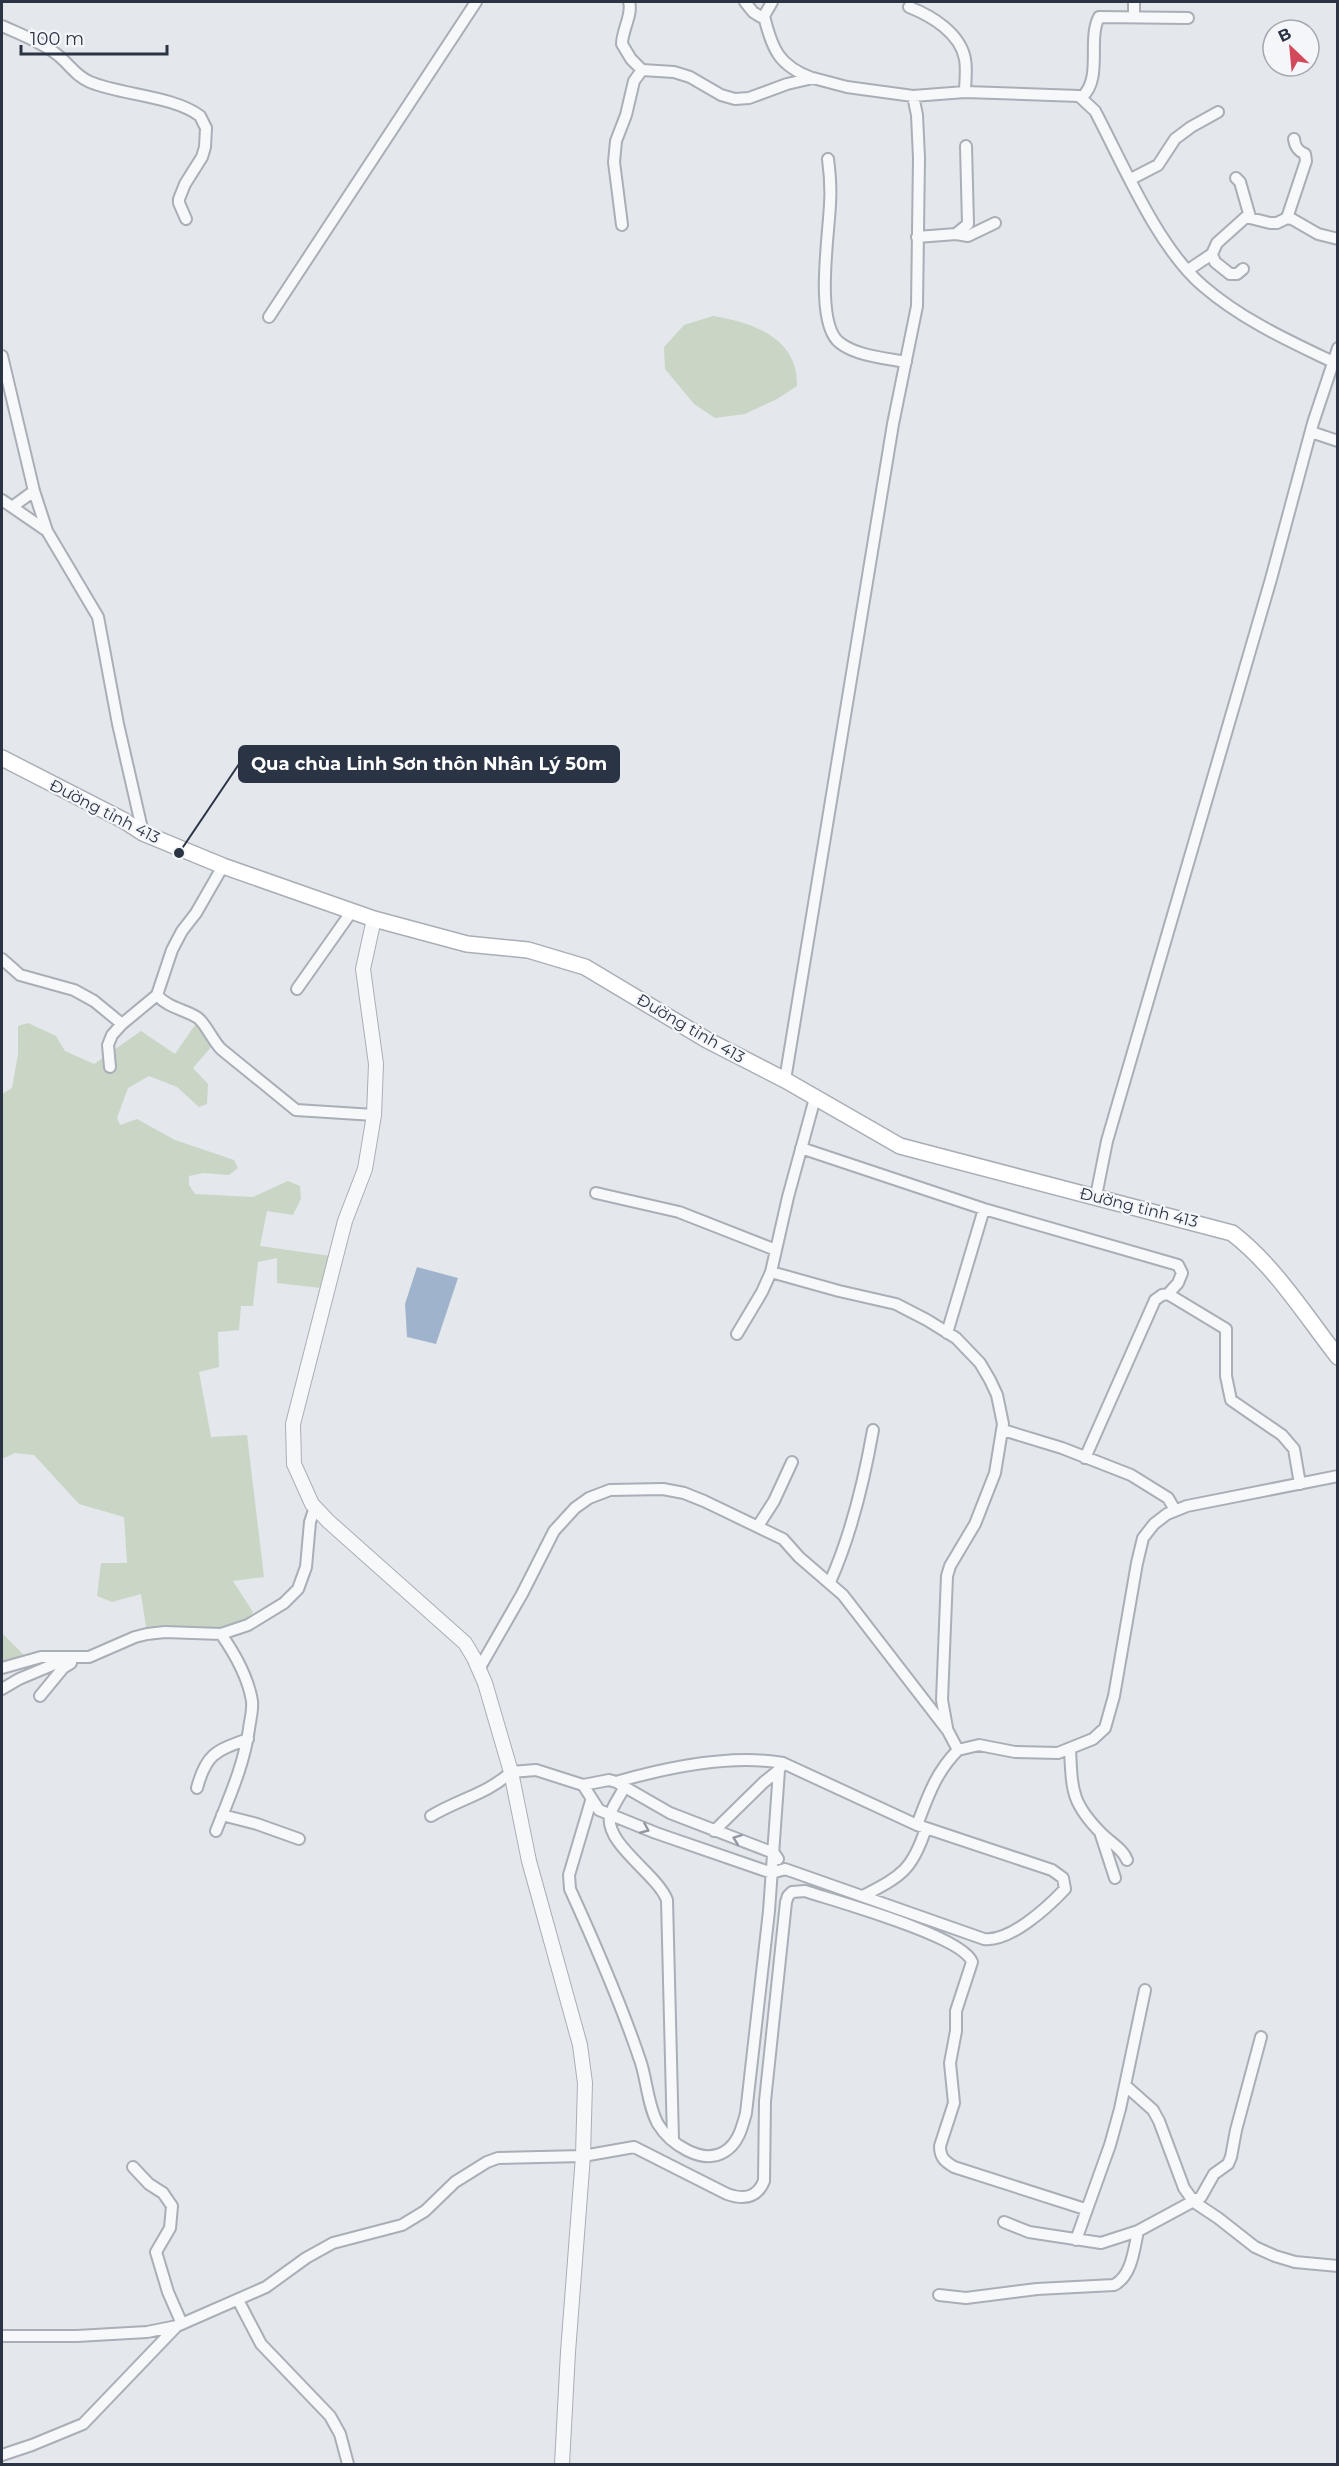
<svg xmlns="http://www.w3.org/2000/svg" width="1339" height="2466" viewBox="0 0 1339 2466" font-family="Montserrat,sans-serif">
  <rect width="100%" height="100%" fill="#e4e7ec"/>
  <path fill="#c9d6c5" d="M713,316C753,323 798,337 797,386L777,399L745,414L715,418L694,404L665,369L664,347L684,325Z
    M197,1022L212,1046L193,1068L208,1084L207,1104L199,1107L177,1087L149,1076L128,1088L117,1118L120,1125L137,1119L175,1140L234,1160L238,1168L229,1175L203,1173L189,1176V1185L195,1194L253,1197L288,1181L300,1186L301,1199L293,1215L267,1211L260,1246L330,1256L321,1288L277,1283V1258L258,1262L253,1306H241L239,1330L218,1332L219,1367L199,1372L211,1437L247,1435L264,1577L233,1581L253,1612L248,1619L220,1627H146L141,1594L112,1602L97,1596L101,1563H127L124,1517L79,1504L34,1455L15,1453L2,1459V1094L12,1088L18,1054V1026L28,1023L56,1036L65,1051L94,1064L141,1031L175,1054Z
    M2,1633L25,1656L2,1665Z"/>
  <path fill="#9fb4cc" d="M417,1267L458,1278L436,1344L407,1337L405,1304Z"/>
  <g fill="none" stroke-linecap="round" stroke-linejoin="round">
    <defs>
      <path id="minor" d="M629,2C633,14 622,30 622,44L631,59L642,70L674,72L690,77L721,95L735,99L749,98L787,84L813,78L847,87L913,96L965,92L1079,96L1095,111C1123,164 1158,248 1203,286C1241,319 1287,340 1333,362
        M745,2L753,12L761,17L764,16L772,2
        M909,7C932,16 960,33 965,59C967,70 965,82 965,92
        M764,16C772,49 779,66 812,78
        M1134,16V2
        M2,26C20,34 39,41 55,53C68,62 75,76 90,82C121,95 174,96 200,116L206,128L205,147L202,157L185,184L179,199V203L186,219
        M1082,97C1103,78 1087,40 1099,17L1188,18
        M828,159C830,174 831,189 830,204C829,234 814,324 840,343C857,356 885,358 906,362
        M1236,178L1240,182L1250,217
        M1131,179L1158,165L1175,139L1191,127L1218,112
        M1287,218L1306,161L1305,154C1298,151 1295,147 1294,139
        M622,225L614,162L616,141L626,115L634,81L642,70
        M956,234L968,236L995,223
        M917,237L956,234L968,224L966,146
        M1212,254L1215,262L1230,274H1237L1243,269
        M1188,270L1212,254L1217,243L1246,217L1270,223H1277L1287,218L1292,219L1318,234L1338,239
        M269,317L476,2
        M2,356L34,491L47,531L98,617L118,724L143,833
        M1311,432L1338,441
        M2,500L47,531
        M12,507L34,491
        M2,959L20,975L74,990L94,1001L122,1024
        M297,989L352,911
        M157,995C169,1009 185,1009 198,1018C205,1023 213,1041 221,1049L296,1110L374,1115
        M110,1067L108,1045L112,1035L122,1024L157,995L172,950L182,931L196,913L223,866
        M785,1080L893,424L917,306L919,158L917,115L913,96
        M801,1148L984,1209L1178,1265L1182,1273L1178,1283L1168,1294L1226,1329V1376L1231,1400L1282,1435L1294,1449L1300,1484
        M596,1193L679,1212L776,1250
        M1096,1196L1107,1141L1271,579L1313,423L1338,348
        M771,1272L839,1291L896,1304L927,1320L956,1338L980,1363L990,1380L997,1395L1003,1424L995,1473L975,1524L950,1566L947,1576L942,1700L947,1728
        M947,1333L984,1209
        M737,1334L762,1292L771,1272L788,1197L815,1098
        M1003,1430L1062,1448L1131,1475L1168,1498L1175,1510
        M1085,1458L1155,1300L1162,1295L1168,1294
        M758,1526L774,1501L792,1462
        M830,1582C851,1535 864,1481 873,1430
        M2,1668L41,1657H89L135,1637L147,1634L165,1632L221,1634L248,1625L284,1603L298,1589L306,1567L310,1522L315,1507
        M479,1669L522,1594L554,1531L575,1508L589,1498L610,1490L663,1489L684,1493L704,1501L783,1539L799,1557L843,1595L948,1731L958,1750C936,1772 928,1796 917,1825
        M2,1689L19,1679L69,1658
        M40,1696L63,1668L71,1663
        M1070,1749C1072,1790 1071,1803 1102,1834C1110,1842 1123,1849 1127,1860
        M958,1750L979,1745L1015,1752L1058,1753L1093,1739L1105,1728L1114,1696L1137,1563L1143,1538L1154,1524L1167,1514L1187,1506L1338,1476
        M583,1785L599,1810L656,1833L772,1873L785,1869L984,1939C1010,1942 1047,1908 1065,1889L1063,1878L1052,1870L917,1825L783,1763C732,1754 665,1768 616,1782
        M625,1786C621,1795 612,1806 610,1816C605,1844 657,1874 667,1900L673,2140
        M197,1788C206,1754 215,1751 248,1739
        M591,1801L569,1875L570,1889C596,1946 621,2003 641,2063C647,2082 648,2106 658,2124C670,2144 702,2165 724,2152C738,2144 742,2128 746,2113L769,1911L779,1770L783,1763
        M222,1815L257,1824L299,1839
        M431,1816C457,1800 489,1793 511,1772L536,1770L583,1785L609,1780L616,1782L670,1813L774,1853L778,1859
        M216,1831C229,1798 244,1765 249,1729C250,1720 253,1711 252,1701C248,1677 235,1654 221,1634
        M714,1831L764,1782L779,1770
        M1100,1832L1115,1878
        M863,1896C901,1876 912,1871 926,1828
        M1126,2086L1153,2110L1159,2121L1184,2188L1194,2202L1218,2218L1255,2247L1275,2256L1295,2262L1338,2266
        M133,2167L149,2184L163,2193L172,2206L170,2228L156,2252L168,2292L182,2324
        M1004,2222L1029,2232L1101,2243L1138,2231L1201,2197L1214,2174L1228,2164L1231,2157L1236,2130L1261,2037
        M1076,2240L1110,2145L1120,2109L1145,1990
        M939,2295L966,2298L1037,2289L1114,2285C1132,2276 1134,2249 1138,2231
        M238,2300L261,2344L330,2416L340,2434L348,2464
        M2,2336H77L147,2332L177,2326L266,2287L306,2258L333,2243L402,2225L425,2211L455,2182L487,2162L498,2158L583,2156L634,2147L727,2194C744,2200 757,2198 764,2181L765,2101L786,1902L788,1896L792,1892L805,1891C835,1901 963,1936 972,1962L956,2011V2031L950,2063L954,2103L940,2146C940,2157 944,2161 954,2167L1085,2209
        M2,2455L32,2445L83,2424L176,2327"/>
      <path id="tertiary" d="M374,919L363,969L376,1064L374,1115L365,1169L345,1221L293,1424L294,1464L312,1504L328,1521L465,1643L474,1658L485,1683L511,1772L529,1861L580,2045L585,2083L583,2156L568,2352L562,2464"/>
      <path id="secondary" d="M2,758L123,820L143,833L223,866L374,919L467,944L528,950L585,967L707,1040L785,1080L900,1146L1232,1233C1275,1266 1305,1315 1338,1357"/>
    </defs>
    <use href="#minor" stroke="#a9aeb7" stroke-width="14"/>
    <use href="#tertiary" stroke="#a9aeb7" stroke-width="16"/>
    <use href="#secondary" stroke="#a9aeb7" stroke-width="18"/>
    <use href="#minor" stroke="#f7f8fa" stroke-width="10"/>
    <use href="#tertiary" stroke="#f7f8fa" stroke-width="14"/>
    <use href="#secondary" stroke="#fff" stroke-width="15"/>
  </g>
  <defs><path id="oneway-chevron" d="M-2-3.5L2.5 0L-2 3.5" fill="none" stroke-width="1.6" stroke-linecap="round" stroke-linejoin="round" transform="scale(1.5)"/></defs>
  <g stroke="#9196a0">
    <use href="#oneway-chevron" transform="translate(645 1829) rotate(23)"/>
    <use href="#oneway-chevron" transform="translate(737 1839) rotate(-159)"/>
  </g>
  <g text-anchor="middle" stroke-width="4.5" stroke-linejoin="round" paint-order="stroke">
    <g font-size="16" fill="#2b3445" stroke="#f4f6f9">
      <text transform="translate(105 811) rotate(27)" y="6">Đường tỉnh 413</text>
      <text transform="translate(691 1028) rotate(30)" y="6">Đường tỉnh 413</text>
      <text transform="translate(1139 1207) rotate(14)" y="6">Đường tỉnh 413</text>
    </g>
  </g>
  <path fill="none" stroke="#2b3445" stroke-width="2" d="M179 853L239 764"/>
  <circle fill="#2b3445" stroke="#f4f6f9" stroke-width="2" cx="179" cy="853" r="6"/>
  <rect fill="#2b3445" stroke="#2b3445" stroke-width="2" x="239" y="746" width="380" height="36" rx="6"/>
  <g font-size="18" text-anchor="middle" font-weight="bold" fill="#fff">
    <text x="429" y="770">Qua chùa Linh Sơn thôn Nhân Lý 50m</text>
  </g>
  <rect width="1339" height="2466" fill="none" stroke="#2b3445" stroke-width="6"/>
  <g transform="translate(1291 48) rotate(334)"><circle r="28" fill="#f4f6f9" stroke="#a4a8b1" stroke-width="1.5"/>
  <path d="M0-4.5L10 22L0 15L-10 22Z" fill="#d1495b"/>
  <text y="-9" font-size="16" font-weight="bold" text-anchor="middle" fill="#2b3445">B</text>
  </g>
  <path d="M21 45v9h146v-9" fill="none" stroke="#2b3445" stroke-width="3"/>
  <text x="30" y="45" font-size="18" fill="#2b3445" stroke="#f4f6f9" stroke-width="4.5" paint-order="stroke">100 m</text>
</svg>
